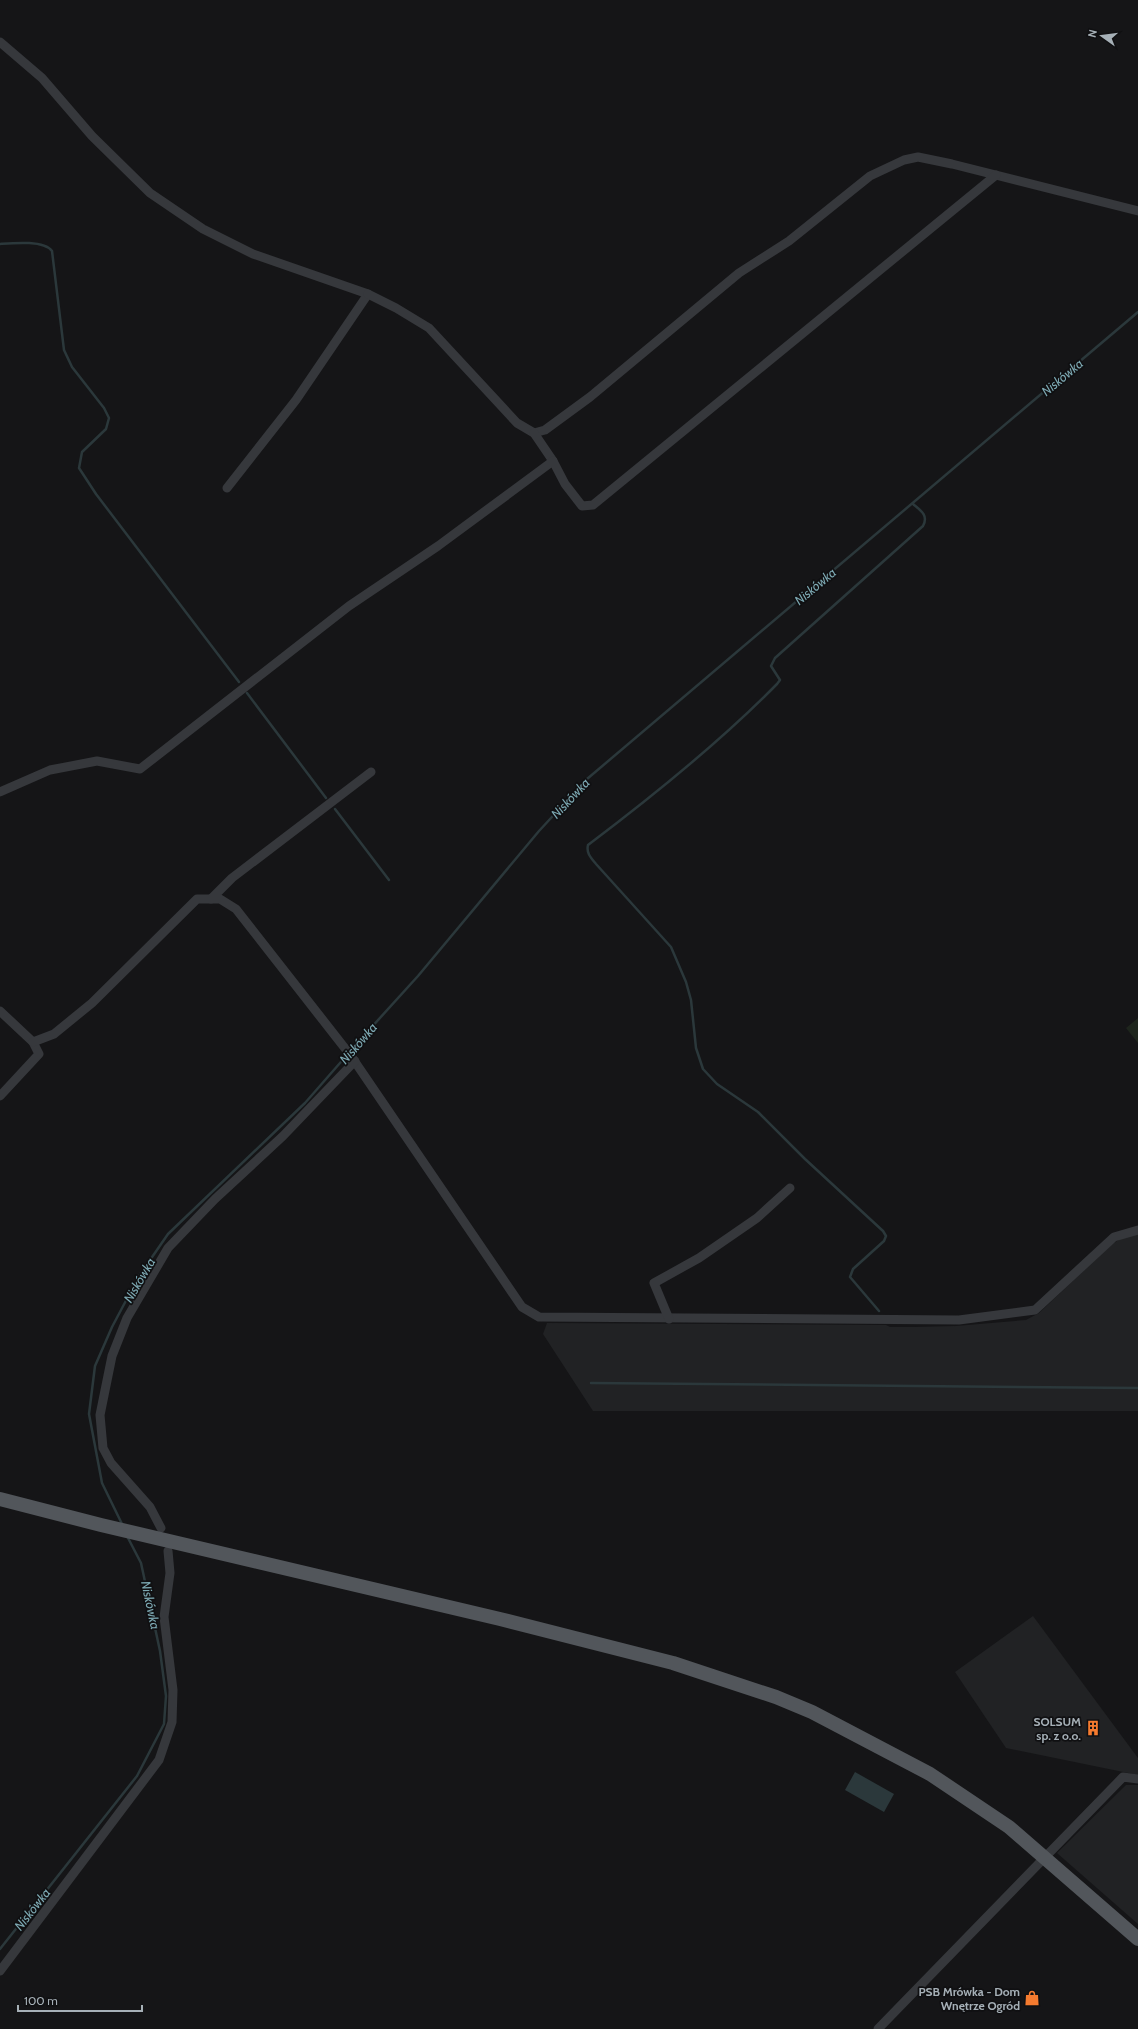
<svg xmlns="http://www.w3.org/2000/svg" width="1138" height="2029" viewBox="0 0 1138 2029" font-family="Cabin,sans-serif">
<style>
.built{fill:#212224}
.green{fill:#1e251d}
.water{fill:#2b383b}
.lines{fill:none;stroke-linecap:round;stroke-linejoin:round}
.stream{stroke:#2b383b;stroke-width:2.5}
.street{stroke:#36383c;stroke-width:9}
.primary{stroke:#52565b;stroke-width:14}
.labels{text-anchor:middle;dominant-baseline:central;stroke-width:3.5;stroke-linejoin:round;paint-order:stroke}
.poi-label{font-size:12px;font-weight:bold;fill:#a6b0b7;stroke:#101012;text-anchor:end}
.water-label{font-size:13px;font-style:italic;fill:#7da9b3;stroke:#101012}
</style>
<rect width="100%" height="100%" fill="#151517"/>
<g class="built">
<path d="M1138,1233V1411H593L543,1334L547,1323L886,1325L890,1327H913L956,1326L1026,1320L1039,1313L1112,1244L1122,1238Z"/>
<path d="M1033,1616L1138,1758V1775L1006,1748L955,1672Z"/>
<path d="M1126,1785H1138V1924L1057,1853Z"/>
</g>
<path class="green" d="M1138,1018V1043L1126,1028Z"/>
<path class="water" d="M855,1772L894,1794L884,1812L845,1790Z"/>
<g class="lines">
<g class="stream">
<path d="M0,244C13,243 44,240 52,251L64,350L72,367L104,408L109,418L106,429L82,452L79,468L96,494L239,682"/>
<path d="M247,693L326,798"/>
<path d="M335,809L389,880"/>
<path d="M350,1051L418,976L539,831L587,779L1138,312"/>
<path d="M879,1311L850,1277L853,1269L884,1241L886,1236L883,1231L805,1159L758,1112L717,1084L703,1069L696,1048L691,1000L686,982L671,947L596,864C591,858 586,853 588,845C653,796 720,742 777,684L780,680L771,666L775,658L923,526C929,515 920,510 913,504"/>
<path d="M591,1383L1138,1388"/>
<path d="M122,1524L102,1483L89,1414L95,1366L112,1327L139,1276L168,1234L305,1103L347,1055"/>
<path d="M0,1949L137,1776L164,1724L166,1696L160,1651L141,1563L127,1536"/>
</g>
<g class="street">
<path d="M0,42L42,78L92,136L150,193L203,229L253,254L368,294L296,400L227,488"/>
<path d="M368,294L396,308L429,328L517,423L534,433L545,430L590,397L739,273L789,241L870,176L904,160L918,157L952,164L1138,211"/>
<path d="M534,433L553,461"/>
<path d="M0,792L50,770L97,761L140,769L349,606L438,546L553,461L565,484L582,506L593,505L996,175"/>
<path d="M211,899L232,878L371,772"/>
<path d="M0,1011L33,1042L39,1054L0,1096"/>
<path d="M33,1042L54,1034L92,1003L197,899H220L236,909L351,1056L522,1307L539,1317L959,1320L1035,1310L1114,1237L1138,1230"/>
<path d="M669,1319L654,1283L699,1258L757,1218L790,1188"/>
<path d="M161,1528L150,1507L111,1463L103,1448L100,1415L112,1356L127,1318L168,1248L215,1199L283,1136L355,1061"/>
<path d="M0,1971L159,1760L172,1722L173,1690L164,1617L170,1573L168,1551"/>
<path d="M878,2029L1123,1777L1138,1779"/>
</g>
<path class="primary" d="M0,1499L101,1525L500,1619L673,1663L776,1697L812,1712L930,1774L1009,1827L1138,1939"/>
</g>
<defs>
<g id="building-bare" transform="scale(1.2)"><path d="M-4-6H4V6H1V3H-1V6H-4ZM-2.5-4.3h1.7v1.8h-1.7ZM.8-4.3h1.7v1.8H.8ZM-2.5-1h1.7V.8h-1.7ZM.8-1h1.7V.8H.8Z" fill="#f57b2f" stroke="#101012" stroke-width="2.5" paint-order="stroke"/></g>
<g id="shop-bare" transform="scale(1.2)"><path d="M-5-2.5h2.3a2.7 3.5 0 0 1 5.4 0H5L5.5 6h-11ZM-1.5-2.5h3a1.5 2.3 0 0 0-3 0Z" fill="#f57b2f" stroke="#101012" stroke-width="2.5" paint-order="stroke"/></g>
</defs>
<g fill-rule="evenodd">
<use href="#building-bare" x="1093" y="1728"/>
<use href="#shop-bare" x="1032" y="1998"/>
</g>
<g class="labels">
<g class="poi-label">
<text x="1081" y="1721">SOLSUM<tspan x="1081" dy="14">sp. z o.o.</tspan></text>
<text x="1020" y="1991">PSB Mrówka - Dom<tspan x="1020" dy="14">Wnętrze Ogród</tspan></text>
</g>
<g class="water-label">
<text transform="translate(1062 377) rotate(-40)">Niskówka</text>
<text transform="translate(815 586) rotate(-40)">Niskówka</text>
<text transform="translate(570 798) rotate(-47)">Niskówka</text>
<text transform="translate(358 1043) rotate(-49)">Niskówka</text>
<text transform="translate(139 1280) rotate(-60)">Niskówka</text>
<text transform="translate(151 1605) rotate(78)">Niskówka</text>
<text transform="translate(32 1909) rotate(-52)">Niskówka</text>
</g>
</g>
<g transform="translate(1102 36) rotate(284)" stroke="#101012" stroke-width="3" paint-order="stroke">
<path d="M0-3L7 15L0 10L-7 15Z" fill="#a6b0b7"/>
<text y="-6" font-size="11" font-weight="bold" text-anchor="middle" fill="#a6b0b7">N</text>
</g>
<path d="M18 2005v6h124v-6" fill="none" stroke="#a6b0b7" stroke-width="2"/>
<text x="24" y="2005" font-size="12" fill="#a6b0b7" stroke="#101012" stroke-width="3" paint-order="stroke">100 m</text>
</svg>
